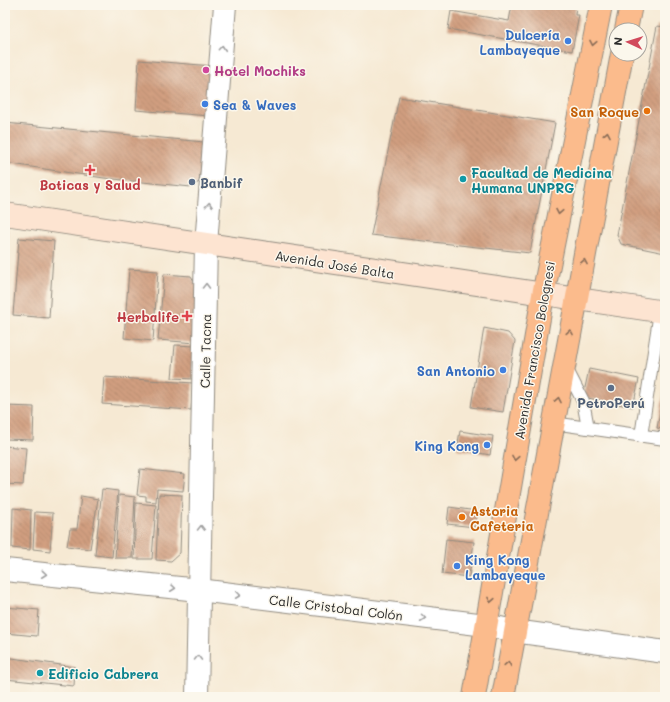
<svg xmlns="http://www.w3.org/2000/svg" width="670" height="702" viewBox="0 0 670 702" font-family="Mali,sans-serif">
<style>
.building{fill:url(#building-back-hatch)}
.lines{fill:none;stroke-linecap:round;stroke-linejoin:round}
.lane-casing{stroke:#908a7f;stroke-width:14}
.street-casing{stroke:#908a7f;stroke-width:24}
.secondary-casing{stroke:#908a7f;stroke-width:24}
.primary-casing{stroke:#908a7f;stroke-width:24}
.lane{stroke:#fff;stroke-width:12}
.street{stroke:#fff;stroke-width:22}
.secondary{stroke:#fde4d1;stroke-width:22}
.primary{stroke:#fbbb8c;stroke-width:22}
.oneway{stroke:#896c57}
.oneway2{stroke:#a0a0a0}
.shop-dot{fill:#3f7fe0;stroke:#fbf7ec;stroke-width:1.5}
.hotel-dot{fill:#d1479c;stroke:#fbf7ec;stroke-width:1.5}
.food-dot{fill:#e8710a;stroke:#fbf7ec;stroke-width:1.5}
.health-dot{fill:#e0444e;stroke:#fbf7ec;stroke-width:1.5}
.culture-dot{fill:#0f9aa8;stroke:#fbf7ec;stroke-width:1.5}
.service-dot{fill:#5c6f8a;stroke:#fbf7ec;stroke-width:1.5}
.labels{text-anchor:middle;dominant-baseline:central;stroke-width:3;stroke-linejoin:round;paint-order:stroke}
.shop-label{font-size:13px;font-weight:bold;fill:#366cbe;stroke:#fbf7ec;text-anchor:end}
.hotel-label{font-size:13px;font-weight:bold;fill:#b23c85;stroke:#fbf7ec;text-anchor:start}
.food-label{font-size:13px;font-weight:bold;fill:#c56008;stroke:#fbf7ec;text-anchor:end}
.culture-label{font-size:13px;font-weight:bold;fill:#0d838f;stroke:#fbf7ec;text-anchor:start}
.service-label{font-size:13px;font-weight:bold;fill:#4e5e75;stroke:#fbf7ec;text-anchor:start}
.health-label{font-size:13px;font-weight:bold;fill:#be3a42;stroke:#fbf7ec}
.street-label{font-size:13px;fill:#2b2b2b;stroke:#fbf7ec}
</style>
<defs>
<pattern id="building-back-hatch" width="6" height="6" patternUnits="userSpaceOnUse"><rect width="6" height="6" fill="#d19f80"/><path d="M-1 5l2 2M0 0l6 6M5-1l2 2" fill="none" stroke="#aa8269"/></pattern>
</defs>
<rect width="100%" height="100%" fill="#fbf7ec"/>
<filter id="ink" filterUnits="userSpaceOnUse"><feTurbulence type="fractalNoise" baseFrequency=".025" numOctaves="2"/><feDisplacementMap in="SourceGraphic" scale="8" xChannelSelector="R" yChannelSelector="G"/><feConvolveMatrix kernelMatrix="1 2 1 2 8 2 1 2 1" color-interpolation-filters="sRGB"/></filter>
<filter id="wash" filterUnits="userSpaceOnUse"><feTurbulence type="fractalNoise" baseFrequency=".012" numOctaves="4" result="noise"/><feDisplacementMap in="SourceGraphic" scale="16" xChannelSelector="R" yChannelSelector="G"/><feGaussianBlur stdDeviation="0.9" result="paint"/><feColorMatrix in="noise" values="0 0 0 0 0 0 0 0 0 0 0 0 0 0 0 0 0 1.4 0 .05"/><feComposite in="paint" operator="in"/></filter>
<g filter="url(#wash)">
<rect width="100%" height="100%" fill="#f6e9d3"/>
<g id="blocks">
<g class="building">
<path d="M512,5H576L575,15H579L572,51L448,29L451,11L509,21Z"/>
<path d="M657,26L665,27V253L621,244L617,235Z"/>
<path d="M139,60L213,66L209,116L136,110Z"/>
<path d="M399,97L555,123L530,253L371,235Z"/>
<path d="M5,123L204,142L199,182L191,187L104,178L5,163Z"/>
<path d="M5,228L8,229L6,255H5Z"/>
<path d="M19,238L54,241L49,318L13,315Z"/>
<path d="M129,269L158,271L153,341L124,338Z"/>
<path d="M164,274L191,276L200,291L196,343L158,340Z"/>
<path d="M484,328L508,333L515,341L503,412L471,407Z"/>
<path d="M175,345L195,346L193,379L172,378Z"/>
<path d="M589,369L639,379L633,407L583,397Z"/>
<path d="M104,377L193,383L191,410L102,404Z"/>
<path d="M664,391H665V430L657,428Z"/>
<path d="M5,406L34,407L33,440L5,439Z"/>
<path d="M460,431L493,436L490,455L457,449Z"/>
<path d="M5,446L26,448L23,485L5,484Z"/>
<path d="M140,469L185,474L183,491L157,489L156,502L146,501V496L137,495Z"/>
<path d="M102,489L118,491L112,557L95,555Z"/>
<path d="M159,494L182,495L180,553L171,561L156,560Z"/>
<path d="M119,495L135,497L132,558H115Z"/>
<path d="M81,496L98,499L90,549L67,546L70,529H77Z"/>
<path d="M136,503L156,505L152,559H134Z"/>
<path d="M449,507L477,511L475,527L447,524Z"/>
<path d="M13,508L31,510L30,550L12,548Z"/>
<path d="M35,512L53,513L50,551L33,549Z"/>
<rect x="5" y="518" width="3" height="33"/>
<path d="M446,539L474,542L469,577L442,574Z"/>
<path d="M5,607L39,610L37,636L5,633Z"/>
<path d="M5,657L75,667L74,686L5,679Z"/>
</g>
</g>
</g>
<g filter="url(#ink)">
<use href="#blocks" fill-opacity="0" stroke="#908a7f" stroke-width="1"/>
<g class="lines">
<g class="lane-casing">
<g id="lane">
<path d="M566,368L583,401L588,428"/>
<path d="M553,423L665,439"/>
<path d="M641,436L660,312"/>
</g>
</g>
<g class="street-casing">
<g id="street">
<path d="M5,570L199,590L486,625L514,631L665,652"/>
<path d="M197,697L206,244L225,5"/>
</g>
</g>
<g class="secondary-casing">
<path id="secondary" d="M5,214L665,312"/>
</g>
<g class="primary-casing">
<g id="primary">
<path d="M626,30L631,5"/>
<path d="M474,697L543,295L601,5"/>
<path d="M503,697L622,54"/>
</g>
</g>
<use href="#lane" class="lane"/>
<use href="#street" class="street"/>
<use href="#secondary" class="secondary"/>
<use href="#primary" class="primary"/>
</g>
<defs><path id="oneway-chevron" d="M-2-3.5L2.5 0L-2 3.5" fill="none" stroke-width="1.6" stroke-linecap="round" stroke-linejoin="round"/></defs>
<g class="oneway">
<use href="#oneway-chevron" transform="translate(593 43) rotate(101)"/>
<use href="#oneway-chevron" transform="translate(607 134) rotate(-80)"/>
<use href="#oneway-chevron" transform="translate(559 212) rotate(101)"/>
<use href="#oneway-chevron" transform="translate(584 262) rotate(-80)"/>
<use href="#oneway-chevron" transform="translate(570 332) rotate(-80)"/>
<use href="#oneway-chevron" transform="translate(558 400) rotate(-79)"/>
<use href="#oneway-chevron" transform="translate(515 458) rotate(100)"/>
<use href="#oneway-chevron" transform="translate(491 600) rotate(100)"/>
<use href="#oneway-chevron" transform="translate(508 664) rotate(-80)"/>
</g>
<g class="oneway2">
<use href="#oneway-chevron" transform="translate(222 48) rotate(-85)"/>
<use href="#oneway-chevron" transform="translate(209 205) rotate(-85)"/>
<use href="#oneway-chevron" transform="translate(206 286) rotate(-89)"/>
<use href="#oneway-chevron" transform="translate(201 528) rotate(-89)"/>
<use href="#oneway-chevron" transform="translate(44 574) rotate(6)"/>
<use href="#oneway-chevron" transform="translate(173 588) rotate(6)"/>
<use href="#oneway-chevron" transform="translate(238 595) rotate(7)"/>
<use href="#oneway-chevron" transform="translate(423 618) rotate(7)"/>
<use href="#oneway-chevron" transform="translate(198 658) rotate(-89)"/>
</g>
</g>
<g class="shop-dot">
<circle cx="568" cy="41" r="4"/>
<circle cx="205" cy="104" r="4"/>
<circle cx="503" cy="370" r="4"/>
<circle cx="487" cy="445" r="4"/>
<circle cx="457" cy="566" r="4"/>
</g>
<circle class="hotel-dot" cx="206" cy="70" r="4"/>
<g class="food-dot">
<circle cx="647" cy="111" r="4"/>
<circle cx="462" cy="517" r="4"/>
</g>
<g class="health-dot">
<path d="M88 164h4v4h4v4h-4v4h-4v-4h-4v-4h4z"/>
<path d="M185 310h4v4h4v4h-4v4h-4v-4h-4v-4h4z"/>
</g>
<g class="culture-dot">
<circle cx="463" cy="179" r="4"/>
<circle cx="40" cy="673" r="4"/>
</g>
<g class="service-dot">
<circle cx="192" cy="182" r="4"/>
<circle cx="611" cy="388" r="4"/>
</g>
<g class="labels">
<g class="shop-label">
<text x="560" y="34">Dulcería<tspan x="560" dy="15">Lambayeque</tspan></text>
<text x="213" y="104" text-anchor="start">Sea &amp; Waves</text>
<text x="495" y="370">San Antonio</text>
<text x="479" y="445">King Kong</text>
<text x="465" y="559" text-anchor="start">King Kong<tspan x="465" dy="15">Lambayeque</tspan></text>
</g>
<g class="hotel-label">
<text x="214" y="70">Hotel Mochiks</text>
</g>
<g class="food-label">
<text x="639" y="111">San Roque</text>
<text x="470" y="510" text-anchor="start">Astoria<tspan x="470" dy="15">Cafeteria</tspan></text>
</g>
<g class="culture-label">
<text x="471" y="172">Facultad de Medicina<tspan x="471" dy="15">Humana UNPRG</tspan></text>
<text x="48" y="673">Edificio Cabrera</text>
</g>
<g class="service-label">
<text x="200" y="182">Banbif</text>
<text x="611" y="402" text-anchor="middle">PetroPerú</text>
</g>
<g class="health-label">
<text x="90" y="184">Boticas y Salud</text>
<text x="179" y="316" text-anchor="end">Herbalife</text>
</g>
<g class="street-label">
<text transform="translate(335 264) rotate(9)">Avenida José Balta</text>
<text transform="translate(534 350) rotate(-80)">Avenida Francisco Bolognesi</text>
<text transform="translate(205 351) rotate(-89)">Calle Tacna</text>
<text transform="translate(336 607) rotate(7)">Calle Cristobal Colón</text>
</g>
</g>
<rect width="670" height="702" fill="none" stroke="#fbf7ec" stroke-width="20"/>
<g transform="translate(628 42) rotate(274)"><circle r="19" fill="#fbf7ec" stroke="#a8a59f"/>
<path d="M0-3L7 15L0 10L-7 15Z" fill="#d1495b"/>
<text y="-6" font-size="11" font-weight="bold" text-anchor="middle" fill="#2b2b2b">N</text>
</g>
</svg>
